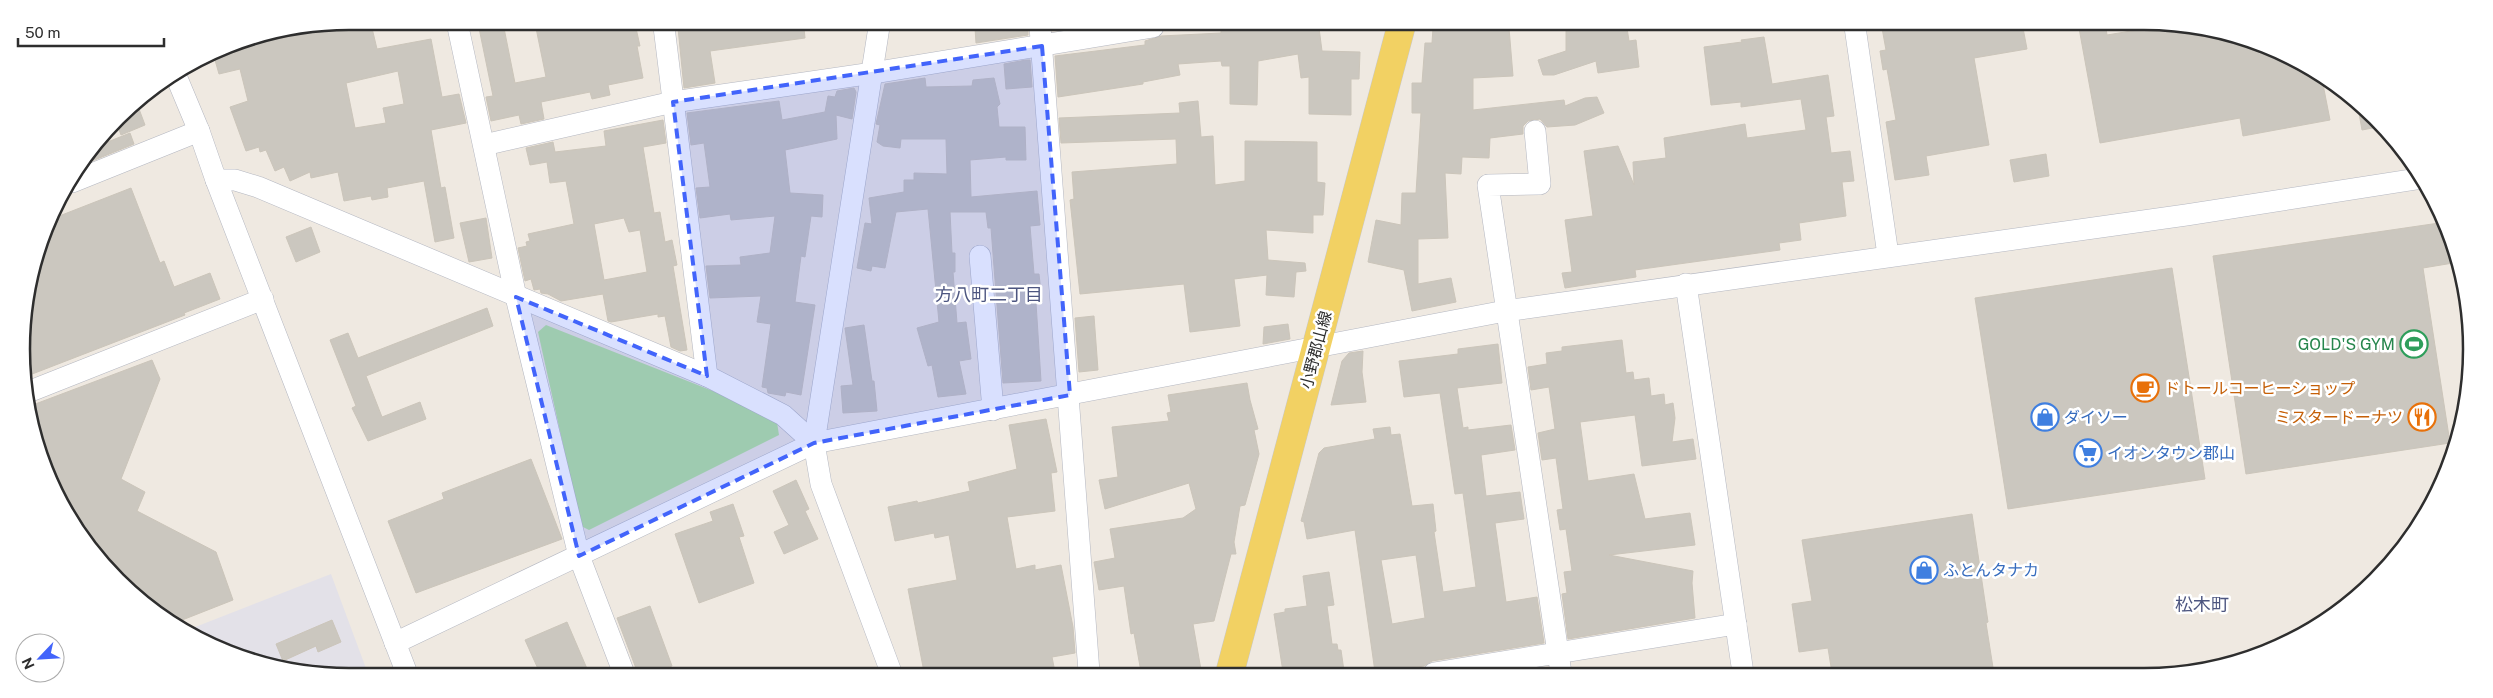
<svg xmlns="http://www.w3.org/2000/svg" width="2493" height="698" viewBox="0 0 2493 698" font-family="'Public Sans','Noto Sans JP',sans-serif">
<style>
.industrial{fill:#e3e1e8}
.green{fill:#b6e59e}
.building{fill:#cbc7bf;stroke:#cbc5ba;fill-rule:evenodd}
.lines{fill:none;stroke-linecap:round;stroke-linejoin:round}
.minor-casing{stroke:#b4b7c1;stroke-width:22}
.major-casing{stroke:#c9c9c9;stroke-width:29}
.minor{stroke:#fff;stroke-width:21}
.major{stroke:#f2d163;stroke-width:28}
.marked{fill:#4264fb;fill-opacity:0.2;stroke:#4264fb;stroke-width:4;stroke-dasharray:10 6;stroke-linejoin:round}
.labels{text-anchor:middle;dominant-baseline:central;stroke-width:5;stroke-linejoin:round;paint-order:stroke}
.leisure-label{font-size:16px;fill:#27864d;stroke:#fff;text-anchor:end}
.street-label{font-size:16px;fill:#2e2e2e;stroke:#fff}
.food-label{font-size:16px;fill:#c56008;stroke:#fff;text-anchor:start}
.shop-label{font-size:16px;fill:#366cbe;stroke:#fff;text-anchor:start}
.neighbourhood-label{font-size:18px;fill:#4d5680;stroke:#fff}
.rim{fill:none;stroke:#2e2e2e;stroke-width:2.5}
</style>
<rect width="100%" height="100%" fill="#efe9e1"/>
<path class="industrial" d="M331,574L367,671H285L224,652L185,631Z"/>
<path class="green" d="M546,325L776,416L779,435L589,530L581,526L538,332Z"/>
<g class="building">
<path d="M285,28H372L377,49L431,39L442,97L459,94L466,123L431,130L441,188L445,187L454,238L435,242L424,181L387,188L388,197L372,200L371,196L344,201L338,172L311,178L310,172L290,181L284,167L275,171L266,150L260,152L259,147L246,151L230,107L248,101L240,69L219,74L213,53L224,46ZM398,71L404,104L383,108L386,123L355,128L346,83Z"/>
<path d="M479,28H504L515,83L546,77L536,28H636L640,46H637L643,78L608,85L610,95L592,99L590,92L541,102L544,119L521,124L519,115L491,121L486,97L493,96Z"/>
<path d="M678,28H804L805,38L710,51L715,83L684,88Z"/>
<path d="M975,28H1028V35L976,43Z"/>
<path d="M1221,28H1319L1322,51L1360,52L1359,79H1351V115L1309,114V77L1301,78L1298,54L1258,61L1257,105L1230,104V66H1222L1221,61L1178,64L1180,75L1143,82V84L1058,97L1055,56L1145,45V41L1161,36L1221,33Z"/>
<path d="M1433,28H1509L1513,76L1473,78V110L1564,100L1565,106L1585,98L1597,97L1604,113L1575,125L1547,127L1540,119L1528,121L1523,126V134L1490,138L1489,158L1462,157L1461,174L1445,173L1448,238L1418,239V284L1451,278L1456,302L1412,311L1404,270L1368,262L1376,220L1401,225L1402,193H1416L1421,113H1412V83H1422L1425,43H1432Z"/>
<path d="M1566,28H1627L1629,41L1636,40L1639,67L1598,73L1596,61L1554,75H1543L1538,60L1566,51Z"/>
<path d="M1882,28H2023L2027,49L1974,58L1989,145L1926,156L1929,175L1895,180L1886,122L1896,120L1887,69L1883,70L1880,51L1886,50Z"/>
<path d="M2079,28H2106L2107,35L2149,28H2208L2269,46L2321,74L2330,120L2243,136L2240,118L2100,143Z"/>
<path d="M1764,37L1772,84L1828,75L1834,116L1826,117L1831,153L1850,151L1854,181L1842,182L1846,216L1799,223L1801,240L1779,243L1780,250L1635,270L1636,277L1565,288L1562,273L1572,272L1565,220L1593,216L1584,151L1618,146L1634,185L1633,162L1666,158L1664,138L1745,124L1747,138L1806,130L1801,99L1741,107V102L1711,105L1704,47L1742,42L1741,40Z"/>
<path d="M1026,60H1030L1032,87L1006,89L1004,64Z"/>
<path d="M925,78L926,87L972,86L973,80L994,78L1000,104L997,107L999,127H1025L1026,160H1006V157L970,160L971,197L1037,191L1040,225L1030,226L1034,274H1039L1042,302L1036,303L1041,381L1003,383L991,228H988L986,212H950L952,253H955V272H953L957,323L966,322L971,359L959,361L966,394L938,397L932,365L928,366L917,328L939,322L928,209L896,212L885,268L872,266L871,271L857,268L865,223L872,224L869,198L904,192V180H914V173L947,174L946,139H901L900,148L883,146L877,142L880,125L876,124L885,84Z"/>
<path d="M854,88L856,92L852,119L836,115L837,139L785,150L790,193L823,195L822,217L811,216L805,257L801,256L795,302L815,305L801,395L786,392L785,396L768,393L767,388L762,387L771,324L757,322L761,296L710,298L706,266L741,265L740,257L770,253L775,216L731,220L730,214L700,218L696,188L710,187L704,143L691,145L687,113L779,101L782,120L825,112L828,96L835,97L837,91Z"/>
<path d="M136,101L145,125L121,135L117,124Z"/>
<path d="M1198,101L1201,137L1213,136L1215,185L1245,181V141L1317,142V182L1325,183L1323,215H1313V233L1266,230L1268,260L1305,263L1306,271L1296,272L1294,297L1266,295L1267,275L1234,279L1240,326L1190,332L1184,284L1080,294L1070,200L1074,199L1072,172L1177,164L1176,139L1061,143L1059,118L1180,113L1179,103Z"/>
<path d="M2357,102L2376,117L2383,126L2362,130Z"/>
<path d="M663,120L666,143L643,147L654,213L660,212L665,242L672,240L677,265L673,266L687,350L680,351L671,347L665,316L658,317V314L611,322L608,321L603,294L561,301L548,294L541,293L540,289L534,290L531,279L525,281L518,248L527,246L526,242L530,241L528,234L574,224L566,181L550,183L547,162L530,165L526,148L553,142L555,152L606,146L604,131ZM624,218L629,232L640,230L647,272L604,280L594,224Z"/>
<path d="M130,133L134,144L87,163L100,145Z"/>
<path d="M2046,154L2049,176L2014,182L2010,160Z"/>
<path d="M131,188L160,263L164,261L174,287L210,273L220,299L184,313L185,315L27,376L22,327L32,264L49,220Z"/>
<path d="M486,218L492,258L469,262L460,223Z"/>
<path d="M2446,222L2459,262L2423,268L2450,443L2246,474L2213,256Z"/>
<path d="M311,227L320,252L296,262L286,237Z"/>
<path d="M2172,268L2205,479L2008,509L1975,298Z"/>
<path d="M487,308L493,326L366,376L382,417L420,402L426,419L368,441L352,408L356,406L330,340L348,333L358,358Z"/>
<path d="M1094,316L1098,370L1079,372L1075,318Z"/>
<path d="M1288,324L1290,339L1263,344L1264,327Z"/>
<path d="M864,325L872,381H874L877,411L843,413L841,386L853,385L845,328Z"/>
<path d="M1622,340L1626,373L1633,372L1634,380L1649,378L1651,396L1664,394L1665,405L1673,403L1675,418L1672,442L1693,439L1696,459L1642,466L1635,415L1580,422L1588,481L1634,474L1645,519L1690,513L1695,545L1609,555L1693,571L1692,583L1695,618L1568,639L1562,594L1567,593L1564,572L1572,571L1566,529L1560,530L1557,510L1563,509L1556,458L1542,460L1538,433L1555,429L1549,387L1531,390L1528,367L1547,364L1546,353L1562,351V347Z"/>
<path d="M1498,344L1502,383L1457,388L1463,428L1468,427V430L1511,425L1515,450L1481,455L1486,496L1520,492L1524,519L1495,523L1506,602L1537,597L1544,643L1432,661L1424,666L1375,672L1355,530L1307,539L1304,522L1301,521L1319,453L1324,448L1375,439L1373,429L1390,427L1391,435L1400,434L1412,506L1433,504L1436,531L1434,532L1443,592L1476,587L1463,493L1455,494L1440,393L1404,397L1399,361L1458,354V349ZM1416,555L1425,618L1392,624L1381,560Z"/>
<path d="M1363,351L1362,372L1366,402L1331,405L1342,361L1349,353Z"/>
<path d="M152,360L160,379L121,479L145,492L137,511L216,552L233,600L172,624L89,548L32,434L30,406Z"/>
<path d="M1247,383L1250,400L1258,429L1254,430L1259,454L1245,505L1240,506L1234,542L1236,554H1231L1214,621L1193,624L1201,670L1141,672L1134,633L1131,634L1124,586L1099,590L1094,562L1115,558L1110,529L1183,518L1196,509L1189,483L1105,509L1099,480L1118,477L1112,427L1169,421L1167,413L1171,412L1168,395Z"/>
<path d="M1046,419L1057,472L1051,473L1055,511L1007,517L1016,569L1035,565V570L1061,565L1073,627L1075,653L1052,657L1055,672H924L908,589L957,580L949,535L935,538L934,533L895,541L888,507L917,501L918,503L970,491L968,482L1017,469L1009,425Z"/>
<path d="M531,459L562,539L416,593L388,521L444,499L442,493Z"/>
<path d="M796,480L809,509L805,511L818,539L784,554L774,532L789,525L773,491Z"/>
<path d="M733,504L744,536L739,537L754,583L699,603L675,534L713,521L710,512Z"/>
<path d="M1972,514L1988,622L1986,623L1994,674L1832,673L1828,648L1799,652L1792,604L1812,601L1802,540Z"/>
<path d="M1329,572L1334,605L1327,606L1332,644H1337L1338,650H1341L1344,671L1283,672L1274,614L1285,612V609L1307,606L1303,576Z"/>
<path d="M650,606L672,666L657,671H637L617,618Z"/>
<path d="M332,620L341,642L318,652L316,646L283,661L276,644Z"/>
<path d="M567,622L588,671H539L525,640Z"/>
</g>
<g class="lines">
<g class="minor-casing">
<g id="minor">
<path d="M458,27L516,297L579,556L623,671"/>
<path d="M664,27L707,376"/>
<path d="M879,27L814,443L821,484L891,672"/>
<path d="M1040,27L1089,672"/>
<path d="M1855,27L1888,255"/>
<path d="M176,76L199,131L216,180L406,671"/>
<path d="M1535,131L1540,184L1488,185L1561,673"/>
<path d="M484,145L673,102L873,73L1153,27"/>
<path d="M216,180H235L258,187L707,376L783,415L814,443"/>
<path d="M72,182L199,131"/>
<path d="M980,256L993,410"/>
<path d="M1686,284L1743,673"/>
<path d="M28,392L263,299"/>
<path d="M395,643L814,443L1505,311L2186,215L2423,178"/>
<path d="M1434,673L1736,624"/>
</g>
</g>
<g class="major-casing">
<path id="major" d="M1230,672L1401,27"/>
</g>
<use href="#minor" class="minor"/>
<use href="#major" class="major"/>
</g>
<path class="marked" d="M1042,46L1070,395L814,443L579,556L516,297L707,376L673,102Z"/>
<defs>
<g id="stadium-ring" transform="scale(1.4375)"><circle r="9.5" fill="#fff" stroke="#2e9e5b" stroke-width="1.5"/><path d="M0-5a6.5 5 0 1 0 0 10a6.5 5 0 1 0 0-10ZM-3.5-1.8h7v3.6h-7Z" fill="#2e9e5b"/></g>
<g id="cafe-ring" transform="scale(1.4375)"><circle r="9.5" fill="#fff" stroke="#e8710a" stroke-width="1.5"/><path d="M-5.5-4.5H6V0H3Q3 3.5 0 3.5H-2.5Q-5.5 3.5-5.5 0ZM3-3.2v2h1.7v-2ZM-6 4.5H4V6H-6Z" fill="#e8710a"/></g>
<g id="shop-ring" transform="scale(1.4375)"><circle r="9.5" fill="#fff" stroke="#3f7fe0" stroke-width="1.5"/><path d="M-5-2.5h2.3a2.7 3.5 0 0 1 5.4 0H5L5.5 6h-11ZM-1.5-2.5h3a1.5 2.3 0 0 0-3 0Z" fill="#3f7fe0"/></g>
<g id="restaurant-ring" transform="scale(1.4375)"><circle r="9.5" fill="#fff" stroke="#e8710a" stroke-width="1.5"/><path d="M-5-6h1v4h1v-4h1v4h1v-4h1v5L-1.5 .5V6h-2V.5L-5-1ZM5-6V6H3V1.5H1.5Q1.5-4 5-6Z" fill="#e8710a"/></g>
<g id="supermarket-ring" transform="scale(1.4375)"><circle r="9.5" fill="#fff" stroke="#3f7fe0" stroke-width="1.5"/><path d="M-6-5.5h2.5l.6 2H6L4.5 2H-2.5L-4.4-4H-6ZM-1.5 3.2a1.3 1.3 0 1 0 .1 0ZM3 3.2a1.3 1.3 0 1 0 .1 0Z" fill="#3f7fe0"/></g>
</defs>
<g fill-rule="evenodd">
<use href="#stadium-ring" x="2414" y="344"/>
<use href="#cafe-ring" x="2145" y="388"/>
<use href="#shop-ring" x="2045" y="417"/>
<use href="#restaurant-ring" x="2422" y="417"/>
<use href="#supermarket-ring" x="2088" y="453"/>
<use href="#shop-ring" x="1924" y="570"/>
</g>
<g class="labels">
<g class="leisure-label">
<text x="2395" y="344">GOLD'S GYM</text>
</g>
<g class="street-label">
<text transform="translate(1316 350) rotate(-75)">小野郡山線</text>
</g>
<g class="food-label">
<text x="2164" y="388">ドトールコーヒーショップ</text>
<text x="2403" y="417" text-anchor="end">ミスタードーナツ</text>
</g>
<g class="shop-label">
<text x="2064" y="417">ダイソー</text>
<text x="2107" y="453">イオンタウン郡山</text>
<text x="1943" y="570">ふとんタナカ</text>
</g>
<g class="neighbourhood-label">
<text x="989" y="294">方八町二丁目</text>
<text x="2202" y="604">松木町</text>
</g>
</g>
<path d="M0 0H2493V698H0ZM349 30H2144A319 319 0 0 1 2463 349V349A319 319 0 0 1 2144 668H349A319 319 0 0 1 30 349V349A319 319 0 0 1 349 30Z" fill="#fff" fill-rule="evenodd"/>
<path class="rim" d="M349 30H2144A319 319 0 0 1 2463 349V349A319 319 0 0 1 2144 668H349A319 319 0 0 1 30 349V349A319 319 0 0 1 349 30Z"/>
<g transform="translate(40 658) rotate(245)"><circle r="24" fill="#ffffff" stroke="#ababab"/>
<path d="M0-4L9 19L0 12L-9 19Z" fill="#4264fb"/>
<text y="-8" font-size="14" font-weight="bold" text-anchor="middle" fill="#2e2e2e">N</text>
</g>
<path d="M18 38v8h146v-8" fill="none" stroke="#2e2e2e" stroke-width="2.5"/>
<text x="25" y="38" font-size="15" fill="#2e2e2e" stroke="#ffffff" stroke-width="4" paint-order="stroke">50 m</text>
</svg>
